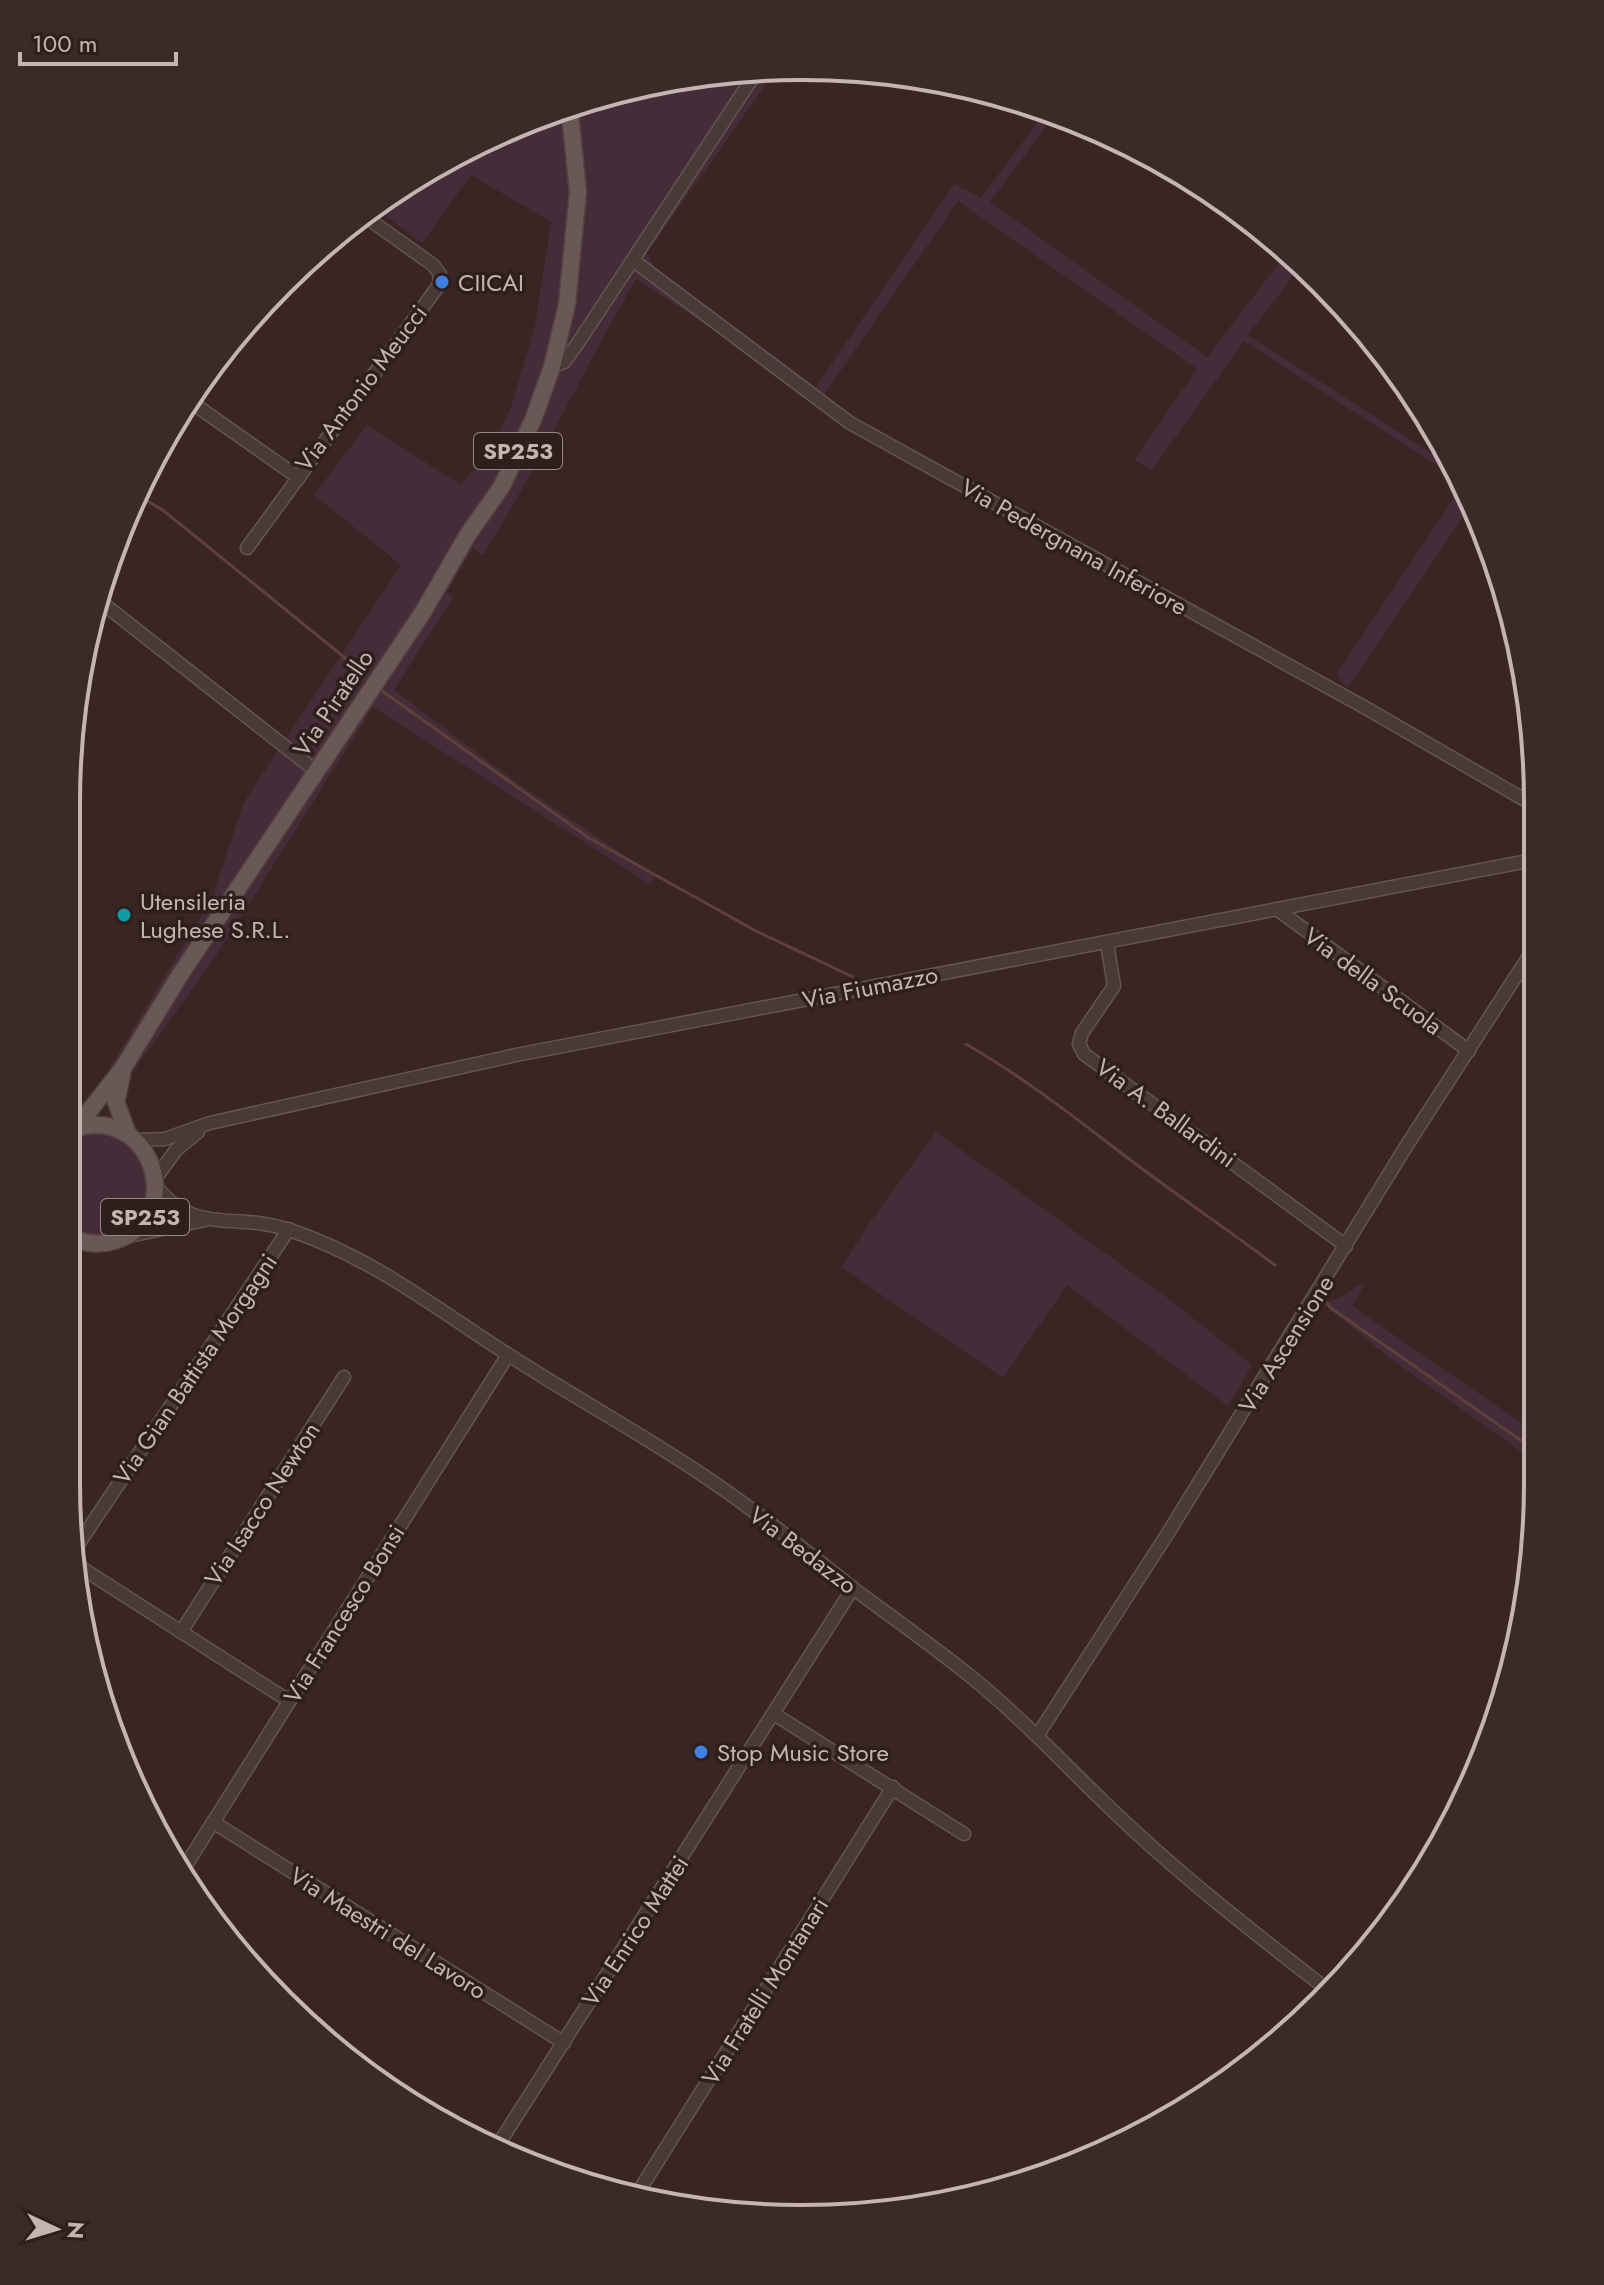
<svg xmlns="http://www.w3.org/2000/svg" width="1604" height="2285" viewBox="0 0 1604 2285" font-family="Jost,sans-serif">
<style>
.green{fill:#442d38}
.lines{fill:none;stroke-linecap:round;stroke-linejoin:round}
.stream{stroke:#613f3a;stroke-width:3}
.minor-casing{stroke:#645552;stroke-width:15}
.major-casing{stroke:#524340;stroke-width:19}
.minor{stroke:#493a37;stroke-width:12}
.major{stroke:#695855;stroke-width:16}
.shop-dot{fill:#3f7fe0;stroke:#2e1f1c;stroke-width:3}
.culture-dot{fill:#0f9aa8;stroke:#2e1f1c;stroke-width:3}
.labels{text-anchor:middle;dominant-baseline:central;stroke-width:7;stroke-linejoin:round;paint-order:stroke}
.shield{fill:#2e1f1c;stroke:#988885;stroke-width:2}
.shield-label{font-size:22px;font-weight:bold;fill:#c5b5b2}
.poi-label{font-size:24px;fill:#c5b5b2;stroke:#2e1f1c;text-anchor:start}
.street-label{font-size:24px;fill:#c5b5b2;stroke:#2e1f1c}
.rim{fill:none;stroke:#c5b5b2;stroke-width:4}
</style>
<rect width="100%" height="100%" fill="#392623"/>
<g class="green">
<path d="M776,70L647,253L654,266L816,387L954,184L981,198L1046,111L1055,115L990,202L1207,357L1287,253L1301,266L1248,335L1458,470L1471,505L1348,688L1336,675L1464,483L1244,341L1152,470L1134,460L1197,369L958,201L817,405L740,347L636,279C583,370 539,466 483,555L473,548L447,592L453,598L394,690L516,782L655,876L651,885L373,707L216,956L130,1076L110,1067L212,898L244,802L401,565L314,495L367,425L461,485L491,450L511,407L535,326L551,222L471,175L422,243L380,212L391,195L434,165L565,105L705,72Z"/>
<path d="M96,1132C105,1134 118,1136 126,1141C174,1172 138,1263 66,1228V1141L81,1134Z"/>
<path d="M936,1132L1169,1299L1252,1365L1228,1406L1067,1285L1003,1378L841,1267L871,1221Z"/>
<path d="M1357,1285H1364L1352,1306L1536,1433V1462L1391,1359L1323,1304L1346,1295Z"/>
</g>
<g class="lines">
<g class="stream">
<path d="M141,497L164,511L355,666"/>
<path d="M382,691L589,838L756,931L853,977"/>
<path d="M966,1044C1018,1074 1064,1109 1112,1146C1165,1187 1221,1225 1275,1265"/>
<path d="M1324,1299L1331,1308L1536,1451"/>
</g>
<g class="minor-casing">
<g id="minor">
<path d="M634,261L850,423L1364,707L1532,804"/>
<path d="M552,367L564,362L578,343L757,71"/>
<path d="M191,402L299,478"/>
<path d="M247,548L439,285L440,274L433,265L363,215"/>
<path d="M101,602L316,771"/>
<path d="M1278,910L1469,1051"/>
<path d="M1107,943L1114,986L1082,1033L1079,1044L1084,1054L1346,1246"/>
<path d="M135,1140L165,1139L210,1123L516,1055L1533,860"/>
<path d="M155,1179L176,1150L198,1132"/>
<path d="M155,1185C194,1236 233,1212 286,1229C376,1257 452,1321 531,1369C588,1405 648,1438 704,1476C756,1511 805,1550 854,1589C893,1618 933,1646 970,1676C1027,1722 1075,1776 1128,1825C1192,1885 1261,1938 1329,1991"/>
<path d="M129,1236L205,1220"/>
<path d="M75,1549L289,1229"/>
<path d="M77,1565L289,1701"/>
<path d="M181,1632L344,1377"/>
<path d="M774,1714L964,1834"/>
<path d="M1037,1736L1168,1533L1407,1145L1533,950"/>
<path d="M213,1822L564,2043"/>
<path d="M181,1873L508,1355"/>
<path d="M496,2148L853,1588"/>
<path d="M637,2194L893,1787"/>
</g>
</g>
<g class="major-casing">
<g id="major">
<path d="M122,1075L116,1102L128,1134"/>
<path d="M75,1129L123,1068L180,975L423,612L467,536L502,486L533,420L552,367L567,304L578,192L569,104"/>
<path d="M66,1235C81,1243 98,1246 114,1241C190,1217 151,1100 71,1130"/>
</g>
</g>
<use href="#minor" class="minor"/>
<use href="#major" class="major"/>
</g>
<g class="shop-dot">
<circle cx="442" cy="282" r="8"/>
<circle cx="701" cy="1752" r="8"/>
</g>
<circle class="culture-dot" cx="124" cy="915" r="8"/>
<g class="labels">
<g class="shield">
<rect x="474" y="433" width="88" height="36" rx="6"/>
<rect x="101" y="1199" width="88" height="36" rx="6"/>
</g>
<g class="shield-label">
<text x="518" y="451">SP253</text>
<text x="145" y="1217">SP253</text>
</g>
<g class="poi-label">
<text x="458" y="282">CIICAI</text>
<text x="140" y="901">Utensileria<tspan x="140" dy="28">Lughese S.R.L.</tspan></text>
<text x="717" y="1752">Stop Music Store</text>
</g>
<g class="street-label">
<text transform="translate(361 388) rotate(-53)">Via Antonio Meucci</text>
<text transform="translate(1074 547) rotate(29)">Via Pedergnana Inferiore</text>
<text transform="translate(333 703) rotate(-56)">Via Piratello</text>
<text transform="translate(1373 981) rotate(36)">Via della Scuola</text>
<text transform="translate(870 987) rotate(-11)">Via Fiumazzo</text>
<text transform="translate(1166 1113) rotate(36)">Via A. Ballardini</text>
<text transform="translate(1286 1344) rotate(-58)">Via Ascensione</text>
<text transform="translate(195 1369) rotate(-56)">Via Gian Battista Morgagni</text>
<text transform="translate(262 1504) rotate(-57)">Via Isacco Newton</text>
<text transform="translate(803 1550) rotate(37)">Via Bedazzo</text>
<text transform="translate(344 1614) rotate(-58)">Via Francesco Bonsi</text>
<text transform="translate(635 1931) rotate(-57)">Via Enrico Mattei</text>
<text transform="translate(388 1933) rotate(32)">Via Maestri del Lavoro</text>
<text transform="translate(765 1991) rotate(-58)">Via Fratelli Montanari</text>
</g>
</g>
<path d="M0 0H1604V2285H0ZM802 80H802A722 722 0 0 1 1524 802V1483A722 722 0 0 1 802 2205H802A722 722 0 0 1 80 1483V802A722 722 0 0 1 802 80Z" fill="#3a2b28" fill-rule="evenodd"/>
<path class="rim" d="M802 80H802A722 722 0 0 1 1524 802V1483A722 722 0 0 1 802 2205H802A722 722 0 0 1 80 1483V802A722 722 0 0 1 802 80Z"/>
<g transform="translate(56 2229) rotate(94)" stroke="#2e1f1c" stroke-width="6" paint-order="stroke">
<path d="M0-6L14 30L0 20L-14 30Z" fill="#c5b5b2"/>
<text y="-12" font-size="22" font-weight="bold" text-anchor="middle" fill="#c5b5b2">N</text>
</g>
<path d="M20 52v12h156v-12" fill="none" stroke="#c5b5b2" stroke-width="4"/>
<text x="32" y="52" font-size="24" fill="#c5b5b2" stroke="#2e1f1c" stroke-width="6" paint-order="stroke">100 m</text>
</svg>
